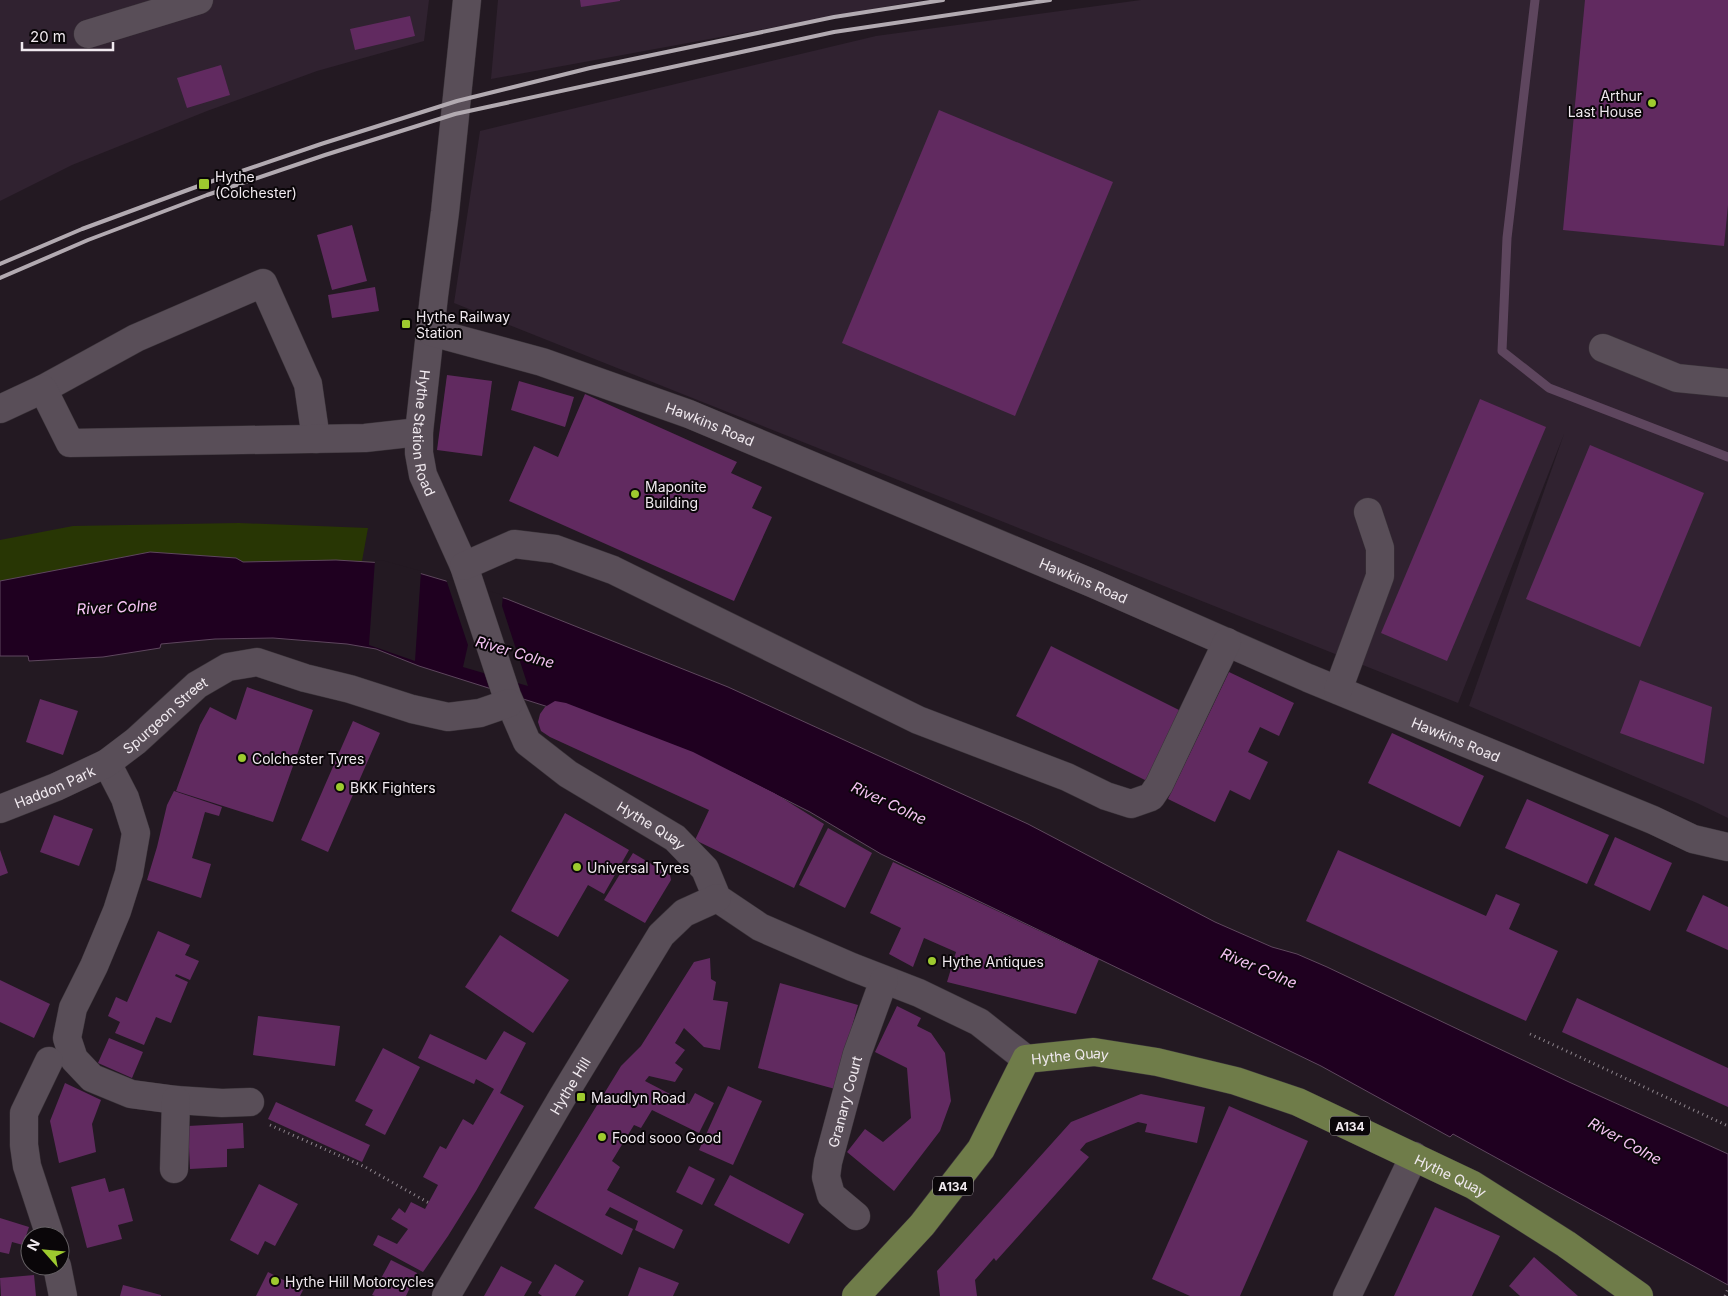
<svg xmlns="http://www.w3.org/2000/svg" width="1728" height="1296" viewBox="0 0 1728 1296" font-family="Inter,sans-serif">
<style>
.built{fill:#302230}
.green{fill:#283604}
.water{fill:#1f0020;stroke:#5e465e}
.pier{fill:#231922}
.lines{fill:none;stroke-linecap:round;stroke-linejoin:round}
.stream{stroke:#5e465e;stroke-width:9}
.building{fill:#612a60}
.minor-casing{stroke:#3a3339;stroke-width:29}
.major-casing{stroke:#3a3339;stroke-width:29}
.path{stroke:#8f868e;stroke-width:3;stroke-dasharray:1 4;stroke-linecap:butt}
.minor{stroke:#594e58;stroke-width:28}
.major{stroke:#6f7c49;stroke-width:28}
.rail{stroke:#b2aab1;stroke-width:4}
.poi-dot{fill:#9eca2f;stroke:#0a0609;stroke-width:2}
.labels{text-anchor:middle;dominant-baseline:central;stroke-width:4;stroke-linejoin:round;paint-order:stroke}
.shield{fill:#0a0609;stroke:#aba5aa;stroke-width:1}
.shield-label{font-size:12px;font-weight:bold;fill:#f0e9ef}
.poi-label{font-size:14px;fill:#f0e9ef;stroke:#0a0609;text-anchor:start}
.street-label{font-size:14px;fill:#f0e9ef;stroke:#0a0609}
.water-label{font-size:15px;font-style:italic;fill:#f6c4f4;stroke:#0a0609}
</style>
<rect width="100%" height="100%" fill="#231922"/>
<g class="built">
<path d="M0,0H429L424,41L317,71L207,111L72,165L0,201Z"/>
<path d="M498,0H923L491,79Z"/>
<path d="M1141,0H1728V818L1697,803L1469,706L1564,434L1458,703L454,303L480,131L876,36Z"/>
</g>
<path class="green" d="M239,523L368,528L362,561L385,563L507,599L728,687L1028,824L1215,922L1272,947L1297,954L1327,967L1569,1082L1728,1154L1368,1005L745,699L0,594V540L73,526Z"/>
<path class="water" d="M150,552L236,558L243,562L336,560L385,563L507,599L728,687L1028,824L1215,922L1272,947L1297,954L1327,967L1569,1082L1728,1154V1285L1453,1134L1450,1137L1321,1066L881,854L810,812L735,774L656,741L419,666L376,649L347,644L273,638L215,639L161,644L160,648L103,657L29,661L28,656H0V581Z"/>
<g class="pier">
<path d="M375,560L385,561L421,571L415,661L369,645Z"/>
<path d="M446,579L503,595L502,606L528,686L463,667L468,645Z"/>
</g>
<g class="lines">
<path class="stream" d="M1535,0L1507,238L1502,351L1549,388L1728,457"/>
</g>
<g class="building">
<path d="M580,0H620V1L581,7Z"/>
<path d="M1585,0H1728V205L1724,246L1563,230Z"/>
<path d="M410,16L415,36L355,50L350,29Z"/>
<path d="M221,65L230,95L187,108L177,78Z"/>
<path d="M939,110L1113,182L1015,416L842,343Z"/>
<path d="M352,225L367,281L332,290L317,235Z"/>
<path d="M375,287L379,311L332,318L328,295Z"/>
<path d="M447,375L492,381L482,456L437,450Z"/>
<path d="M519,381L574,397L565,427L511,410Z"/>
<path d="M585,394L737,462L731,473L762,487L752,508L772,517L734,601L509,501L534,446L558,457Z"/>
<path d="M1480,399L1546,427L1447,661L1381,633Z"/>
<path d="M1590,445L1704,493L1640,647L1526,599Z"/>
<path d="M1051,646L1185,713L1151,783L1016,716Z"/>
<path d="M1229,672L1294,703L1279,736L1260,727L1248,752L1268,762L1250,800L1230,790L1215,822L1168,799Z"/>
<path d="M1640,680L1712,707L1704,764L1620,733Z"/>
<path d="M247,687L313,710L273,822L176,791L200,725L210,707L236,720Z"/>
<path d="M40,699L78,711L63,755L26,742Z"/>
<path d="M555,701L566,703L693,752L774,793L824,824L794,888L695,840L709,810L550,737L541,731L538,722L540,714L545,707Z"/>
<path d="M353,721L380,733L328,852L301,840Z"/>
<path d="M1392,733L1484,776L1460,827L1368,783Z"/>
<path d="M174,791L222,807L219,816L205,812L192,858L211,864L201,898L147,880L157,847L167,805Z"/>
<path d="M1527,799L1609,835L1587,884L1505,848Z"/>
<path d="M565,813L629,850L604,894L588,885L558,937L511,911Z"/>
<path d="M54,815L93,829L79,866L40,852Z"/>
<path d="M828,828L872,853L845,908L799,885Z"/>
<path d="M1615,837L1672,863L1650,911L1594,885Z"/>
<path d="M0,850L8,873L0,876Z"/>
<path d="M1338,850L1486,916L1496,894L1520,904L1509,929L1558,951L1526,1021L1306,921Z"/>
<path d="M633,853L670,875L671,880L645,923L604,900Z"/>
<path d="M893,862L1099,959L1076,1014L947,982L956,952L924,938L913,967L889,954L901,928L870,913Z"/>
<path d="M1703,895L1728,907V950L1686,931Z"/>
<path d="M158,931L190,945L185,955L199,961L190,980L176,974L175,976L188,982L171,1023L156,1017L144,1045L115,1033L120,1022L108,1016L116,997L127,1002Z"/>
<path d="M500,935L569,980L533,1033L465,987Z"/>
<path d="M710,958L711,979L716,982L713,1000L728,1002L720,1050L704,1047L684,1028L675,1043L685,1050L675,1063L683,1069L675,1082L649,1076L645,1081L689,1104L695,1093L714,1103L699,1133L652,1110L641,1128L634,1125L612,1161L620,1167L607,1190L683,1230L674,1249L635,1230L638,1221L610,1207L605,1215L633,1229L622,1255L534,1208L621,1066L641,1046L694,962Z"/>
<path d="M0,980L50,1004L34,1038L0,1022Z"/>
<path d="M780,983L858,1005L835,1089L758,1068Z"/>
<path d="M1577,998L1728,1068V1107L1562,1032Z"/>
<path d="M897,1006L921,1018L917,1026L931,1033L945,1053L951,1101L940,1131L894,1191L847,1152L865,1129L883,1142L911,1118L907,1068L875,1052Z"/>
<path d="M258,1016L340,1026L335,1066L253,1055Z"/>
<path d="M504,1031L526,1043L500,1093L524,1106L476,1191L448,1236L423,1272L373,1245L378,1235L397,1244L408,1229L391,1219L399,1208L405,1213L411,1202L425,1209L438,1185L423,1177L436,1153L440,1146L446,1149L463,1119L473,1125L494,1089L476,1079L474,1084L418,1058L430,1034L486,1060Z"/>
<path d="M109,1038L143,1052L132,1078L98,1063Z"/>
<path d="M383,1048L420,1067L385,1135L365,1125L373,1110L355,1101Z"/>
<path d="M65,1083L101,1100L92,1124L96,1152L59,1163L50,1121Z"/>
<path d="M728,1086L762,1101L733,1165L699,1150Z"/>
<path d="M1141,1094L1205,1107L1197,1143L1145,1132L1147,1124L1138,1122L1086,1143L1080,1150L1089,1157L996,1261L994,1258L975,1280L977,1296H940L937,1271L1071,1122Z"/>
<path d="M276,1102L370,1145L362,1162L268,1119Z"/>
<path d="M1229,1106L1308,1141L1240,1296H1190L1152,1279Z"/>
<path d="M243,1123L244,1148L227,1149V1167L190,1169L188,1126Z"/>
<path d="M689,1166L715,1179L702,1205L676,1192Z"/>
<path d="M730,1175L804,1214L789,1244L714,1205Z"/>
<path d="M105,1178L109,1192L124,1188L133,1221L118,1225L122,1239L87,1248L71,1187Z"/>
<path d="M259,1184L298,1204L275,1246L265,1241L258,1255L230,1240Z"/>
<path d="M1435,1207L1500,1236L1472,1296H1394Z"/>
<path d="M0,1218L29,1227L23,1245L12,1242L9,1254L0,1252Z"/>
<path d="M1534,1257L1578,1296H1520L1509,1286Z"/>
<path d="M391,1260L417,1273L406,1296H375L372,1295Z"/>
<path d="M555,1264L584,1281L575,1296H542L538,1293Z"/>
<path d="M501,1266L532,1282L524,1296H484Z"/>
<path d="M639,1267L679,1283L673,1296H628Z"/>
<path d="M268,1272L303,1290L300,1296H256Z"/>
<path d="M34,1275L36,1296H1L0,1278Z"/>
<path d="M123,1285L161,1295V1296H120Z"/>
</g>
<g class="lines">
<g class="minor-casing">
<g id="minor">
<path id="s1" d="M467,0L445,212L434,296L419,432V453L423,475L464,566L507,696L527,742L568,774L675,838L705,869L717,898L760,927L852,967L919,993L979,1022L1026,1059"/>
<path d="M88,34L199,0"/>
<path id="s2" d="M431,332L542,362L689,414L1094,584L1308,678L1653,820L1693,839L1728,847"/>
<path d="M1603,348L1677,378L1728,383"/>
<path d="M43,389L136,338L263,283L308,384L316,439"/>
<path d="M0,409L43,389L70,443L365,438L419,432"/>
<path d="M464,566L514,544L555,549L613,570L918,720L1067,777L1106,796L1131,804L1151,797L1159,785L1227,642"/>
<path d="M1338,690L1380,576V548L1368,512"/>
<path d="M107,763L125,798L136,833L129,873L117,911L94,966L73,1008L67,1038L74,1059L92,1078L131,1094L176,1100L222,1103L250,1102"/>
<path id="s3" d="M0,809L56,787L107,763L136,741L197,685L228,667L257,662L305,678L350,689L412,709L448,717L480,713L509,703"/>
<path d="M49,1061L24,1113V1145L27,1166L50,1236"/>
<path d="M174,1169L176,1100"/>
<path id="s4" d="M856,1216L831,1195L826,1177L828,1162L857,1054L884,980"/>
<path d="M57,1266L63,1296"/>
<path id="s5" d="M446,1296L563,1096L661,935L684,913L717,898"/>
<path d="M1347,1296L1414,1156"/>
</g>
</g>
<g class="major-casing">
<g id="major">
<path id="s6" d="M856,1296L922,1225L981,1149L1026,1059L1094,1052L1157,1062L1236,1081L1298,1102L1473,1185L1566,1244L1639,1296"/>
</g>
</g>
<g class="path">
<path d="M1530,1034L1728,1126"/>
<path d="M270,1125L365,1167L429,1203"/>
<path d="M1725,1296L1728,1289"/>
</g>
<use href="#minor" class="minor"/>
<use href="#major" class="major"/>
<g class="rail">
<path d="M0,264L82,229L204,184L321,144L457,101L590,68L834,17L943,0"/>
<path d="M0,278L88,240L207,195L325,155L455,114L834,32L1050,0"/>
</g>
</g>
<g class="poi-dot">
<circle cx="1652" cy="103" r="5"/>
<rect x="198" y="178" width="12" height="12" rx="2.5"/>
<rect x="401" y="319" width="10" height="10" rx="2.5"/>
<circle cx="635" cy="494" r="5"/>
<circle cx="242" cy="758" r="5"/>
<circle cx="340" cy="787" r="5"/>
<circle cx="577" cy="867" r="5"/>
<circle cx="932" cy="961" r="5"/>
<rect x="576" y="1092" width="10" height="10" rx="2.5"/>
<circle cx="602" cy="1137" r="5"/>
<circle cx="275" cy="1281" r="5"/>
</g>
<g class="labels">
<g class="shield">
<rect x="1330" y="1116.5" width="40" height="19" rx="4"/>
<rect x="933" y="1176.5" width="40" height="19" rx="4"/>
</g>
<g class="shield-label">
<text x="1350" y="1126">A134</text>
<text x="953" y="1186">A134</text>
</g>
<g class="poi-label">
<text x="1642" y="95" text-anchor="end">Arthur<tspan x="1642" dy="16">Last House</tspan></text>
<text x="215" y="176">Hythe<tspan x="215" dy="16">(Colchester)</tspan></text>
<text x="416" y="316">Hythe Railway<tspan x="416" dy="16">Station</tspan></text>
<text x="645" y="486">Maponite<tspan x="645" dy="16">Building</tspan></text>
<text x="252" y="758">Colchester Tyres</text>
<text x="350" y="787">BKK Fighters</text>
<text x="587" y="867">Universal Tyres</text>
<text x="942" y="961">Hythe Antiques</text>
<text x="591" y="1097">Maudlyn Road</text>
<text x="612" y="1137">Food sooo Good</text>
<text x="285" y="1281">Hythe Hill Motorcycles</text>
</g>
<g class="street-label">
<text stroke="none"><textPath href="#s2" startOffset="294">Hawkins Road</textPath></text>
<text stroke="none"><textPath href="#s1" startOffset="436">Hythe Station Road</textPath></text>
<text stroke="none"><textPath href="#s2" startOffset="699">Hawkins Road</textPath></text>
<text stroke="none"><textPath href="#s3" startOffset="192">Spurgeon Street</textPath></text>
<text stroke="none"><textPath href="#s2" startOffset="1104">Hawkins Road</textPath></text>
<text stroke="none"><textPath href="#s3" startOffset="59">Haddon Park</textPath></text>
<text stroke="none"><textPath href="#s1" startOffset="915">Hythe Quay</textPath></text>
<text stroke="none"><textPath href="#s6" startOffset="338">Hythe Quay</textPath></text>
<text stroke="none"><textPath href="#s5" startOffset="244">Hythe Hill</textPath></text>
<text stroke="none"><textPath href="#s4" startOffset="129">Granary Court</textPath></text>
<text stroke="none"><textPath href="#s6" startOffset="742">Hythe Quay</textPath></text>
</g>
<g class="water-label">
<text transform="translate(117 607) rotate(-3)">River Colne</text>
<text transform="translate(515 652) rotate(16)">River Colne</text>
<text transform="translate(889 803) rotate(25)">River Colne</text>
<text transform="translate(1259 968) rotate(23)">River Colne</text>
<text transform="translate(1625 1141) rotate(29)">River Colne</text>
</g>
</g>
<g transform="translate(45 1251) rotate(297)"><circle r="24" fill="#0a0609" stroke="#666165"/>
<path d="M0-4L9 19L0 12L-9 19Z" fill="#9eca2f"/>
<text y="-8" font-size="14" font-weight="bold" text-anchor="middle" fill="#f0e9ef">N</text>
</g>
<path d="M22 42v8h91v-8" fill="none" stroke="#f0e9ef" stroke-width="2.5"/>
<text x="30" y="42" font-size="15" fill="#f0e9ef" stroke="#0a0609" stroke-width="4" paint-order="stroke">20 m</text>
</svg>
